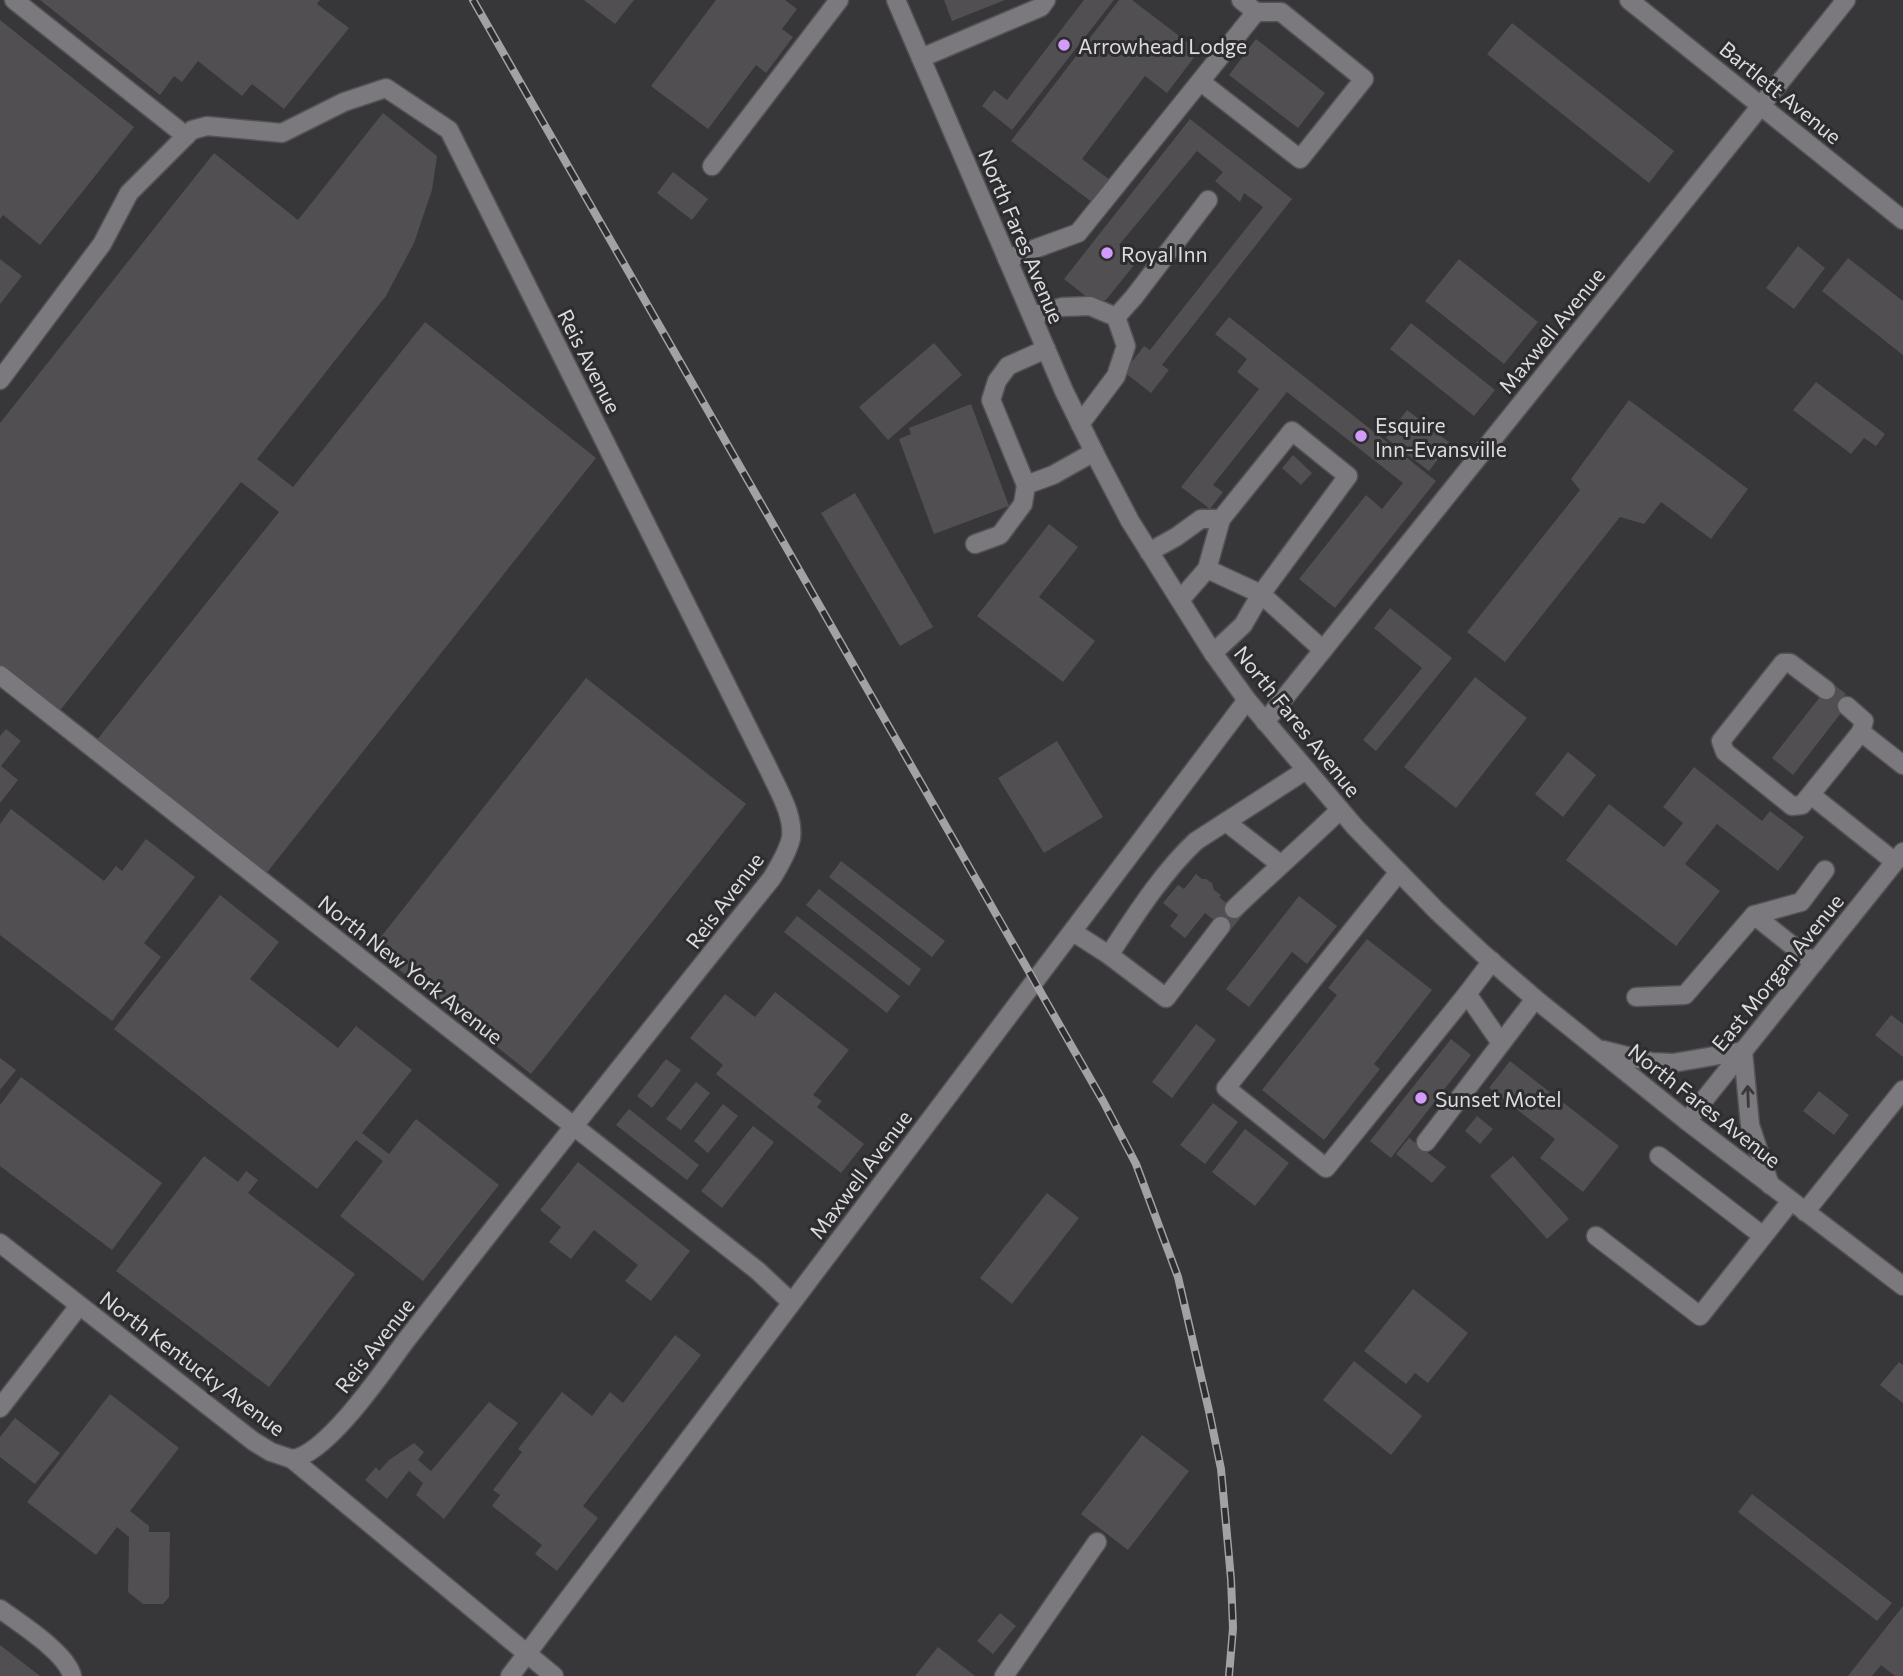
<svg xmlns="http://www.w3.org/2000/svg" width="1903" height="1676" viewBox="0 0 1903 1676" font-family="Commissioner,sans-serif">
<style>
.building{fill:#514f52}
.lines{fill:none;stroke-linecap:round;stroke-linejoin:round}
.minor-tunnel{stroke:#504f52;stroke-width:18;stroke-dasharray:18 9;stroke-linecap:butt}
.minor-casing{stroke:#545255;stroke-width:21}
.minor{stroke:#7b797d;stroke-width:18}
.rail-casing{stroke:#a2a1a3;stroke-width:8}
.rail{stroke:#2d2c2e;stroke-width:5;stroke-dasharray:16;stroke-linecap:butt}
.oneway{stroke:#39383a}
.poi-dot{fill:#d39cfc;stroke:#2d2c2e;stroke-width:2.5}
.labels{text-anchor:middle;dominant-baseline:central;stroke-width:6;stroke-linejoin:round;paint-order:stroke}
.poi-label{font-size:21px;fill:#dcdbdd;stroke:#2d2c2e;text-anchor:start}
.street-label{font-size:21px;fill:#dcdbdd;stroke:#2d2c2e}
</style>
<rect width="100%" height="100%" fill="#373639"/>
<g class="building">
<path d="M40,0H320L317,4L349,28L284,109L252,84L242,96L198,61L182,82L174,76L160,95Z"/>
<path d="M584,0H634L615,24Z"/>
<path d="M716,0H785L797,9L782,29L793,37L766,73L756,65L708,129L651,86Z"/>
<path d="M944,0H1005L952,21Z"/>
<path d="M1084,0H1114L1012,130L982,106L994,90L1007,100Z"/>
<path d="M1119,0H1132L1199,51L1167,93L1145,76L1082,159L1110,180L1093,203L1011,141Z"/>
<path d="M0,20L134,127L40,245L3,215L0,219Z"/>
<path d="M1512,23L1674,151L1649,183L1487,54Z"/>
<path d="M1256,39L1325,93L1298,128L1229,75Z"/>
<path d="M383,113L437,156L432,190L414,243L386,296L257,459L293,487L425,322L596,458L265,875L96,741L279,512L241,482L58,713L0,667V423L214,153L298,220Z"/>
<path d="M1190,119L1292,199L1162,365L1169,370L1151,393L1124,372L1144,346L1150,350L1263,207L1244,193L1240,202L1215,181L1223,172L1197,151L1119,245L1138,260L1106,300L1092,301L1064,279Z"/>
<path d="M673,172L708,199L692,220L657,193Z"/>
<path d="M1798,246L1825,268L1794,309L1766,288Z"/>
<path d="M1848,258L1903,301V355L1822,291Z"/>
<path d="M0,259L22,276L0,304Z"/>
<path d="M1459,259L1538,322L1504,364L1425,301Z"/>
<path d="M1229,317L1436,481L1335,608L1299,579L1366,495L1382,509L1403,483L1287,392L1213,485L1223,492L1210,509L1181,487L1259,389L1237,372L1247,359L1215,334Z"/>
<path d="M1411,323L1495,390L1474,416L1390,349Z"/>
<path d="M934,343L962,375L888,440L859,407Z"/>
<path d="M1816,382L1885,434L1876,446L1864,438L1851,454L1793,410Z"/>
<path d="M1629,400L1748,489L1711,539L1661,502L1644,524L1620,517L1505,662L1467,632L1580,490L1571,479Z"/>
<path d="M971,404L1009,506L934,534L899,439L911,434L909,428Z"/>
<path d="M1407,410L1450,443L1429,471L1386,438Z"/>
<path d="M1293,455L1312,473L1301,485L1282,468Z"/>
<path d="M855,493L933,627L900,646L821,513Z"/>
<path d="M1049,524L1078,547L1039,597L1095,641L1063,682L977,616Z"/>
<path d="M1390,608L1452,658L1376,751L1363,740L1422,668L1374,628Z"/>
<path d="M1475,677L1527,718L1456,808L1404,767Z"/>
<path d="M586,678L746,804L531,1074L372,948Z"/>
<path d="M1827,688L1848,704L1793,775L1772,758Z"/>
<path d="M6,729L21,741L1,766L18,780L0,803V736Z"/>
<path d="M1057,741L1103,817L1044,853L998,778Z"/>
<path d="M1568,752L1596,775L1563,817L1535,794Z"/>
<path d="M1694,767L1762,821L1770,811L1804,837L1778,871L1717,824L1685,864L1720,891L1676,946L1566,860L1609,804L1664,847L1683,823L1663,807Z"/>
<path d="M11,809L104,881L116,866L122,871L146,839L195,877L144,943L161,957L112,1021L0,935V824Z"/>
<path d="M841,861L945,941L932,957L829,877Z"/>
<path d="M1196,874L1202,879H1206L1212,883L1214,890L1221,895L1219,897L1242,916L1229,932L1205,913L1185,938L1170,926L1178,915L1163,903L1178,885L1184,889Z"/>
<path d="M819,889L921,969L909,986L806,905Z"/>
<path d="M220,895L279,942L250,979L338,1048L356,1026L412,1070L362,1133L389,1154L416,1119L499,1185L423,1281L340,1216L383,1161L356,1140L317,1189L114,1029Z"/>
<path d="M1299,896L1337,926L1307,964L1292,952L1249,1007L1226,989Z"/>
<path d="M797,916L900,996L887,1013L784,932Z"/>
<path d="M1367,939L1432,990L1374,1064L1380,1069L1324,1140L1262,1090L1337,995L1328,988Z"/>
<path d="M775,992L849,1050L813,1095L822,1101L817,1107L864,1144L841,1173L716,1074L723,1065L690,1038L725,994L755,1017Z"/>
<path d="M1891,1015L1903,1024V1057L1875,1035Z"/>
<path d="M1196,1024L1216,1040L1172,1098L1152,1082Z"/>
<path d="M1451,1039L1471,1055L1391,1158L1370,1141Z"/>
<path d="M0,1058L16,1070L0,1090Z"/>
<path d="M666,1059L681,1070L652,1108L637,1096Z"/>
<path d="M1510,1061L1619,1146L1583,1192L1540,1158L1555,1139L1489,1088Z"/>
<path d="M21,1077L162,1183L112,1250L0,1166V1105Z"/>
<path d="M696,1082L710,1093L681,1130L666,1119Z"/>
<path d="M1819,1091L1849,1115L1834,1135L1803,1111Z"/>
<path d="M1213,1103L1238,1122L1205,1164L1180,1145Z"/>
<path d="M723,1104L738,1116L708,1153L694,1141Z"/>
<path d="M629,1109L699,1165L687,1180L616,1125Z"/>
<path d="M1477,1116L1493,1129L1480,1144L1465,1131Z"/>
<path d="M753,1126L774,1142L722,1208L701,1191Z"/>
<path d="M1245,1129L1289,1163L1255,1206L1212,1172Z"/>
<path d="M1409,1138L1446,1167L1432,1183L1396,1154Z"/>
<path d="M204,1156L238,1182L246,1171L258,1180L248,1193L355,1274L269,1387L116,1271Z"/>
<path d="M1513,1156L1569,1219L1547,1239L1490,1176Z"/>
<path d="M578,1162L690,1251L651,1301L625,1281L638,1265L594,1230L571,1259L549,1242L561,1227L540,1210Z"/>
<path d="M1047,1193L1079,1218L1012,1304L980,1278Z"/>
<path d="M1413,1289L1468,1333L1428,1383L1415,1373L1406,1384L1364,1351Z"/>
<path d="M675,1335L701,1355L583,1506L598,1518L557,1571L535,1554L542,1545L492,1506L500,1495L493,1490L522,1452L518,1449L562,1392L592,1416L610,1392L623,1403Z"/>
<path d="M1354,1361L1422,1416L1391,1455L1323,1400Z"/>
<path d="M1899,1362L1903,1365V1403L1880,1385Z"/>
<path d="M110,1394L179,1448L130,1511L149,1526V1532H170L169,1597L163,1604H143L128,1592L129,1537L117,1527L96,1555L27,1502Z"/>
<path d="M489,1402L518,1423L444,1519L416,1495L423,1483L409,1471L387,1499L365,1480L376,1467L379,1471L389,1460L414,1443L424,1452L418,1460L431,1471Z"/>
<path d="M15,1418L60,1453L35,1484L0,1457V1437Z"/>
<path d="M1142,1435L1189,1471L1128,1550L1081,1514Z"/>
<path d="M1752,1494L1892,1603L1877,1621L1738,1512Z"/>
<path d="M1903,1606V1676H1895L1881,1665L1872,1676H1848Z"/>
<path d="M1000,1613L1016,1626L993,1654L977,1641Z"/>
<path d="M0,1645L40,1676H0Z"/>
<path d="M938,1647L975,1676H915Z"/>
</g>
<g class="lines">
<path class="minor-tunnel" d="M1826,690L1847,706"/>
<g class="minor-casing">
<g id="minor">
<path d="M14,0L186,136"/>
<path d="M896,0L1064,391L1097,458L1130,521L1213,653L1247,700L1355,827L1437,911L1482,953L1539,1002L1687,1121L1903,1286"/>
<path d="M1629,0L1903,220"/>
<path d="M921,58L1041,7L1046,0"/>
<path d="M1201,82L1300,159L1364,79L1281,12H1256"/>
<path d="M712,166L839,0"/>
<path d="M1007,259L1078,233L1256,12L1241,0"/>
<path d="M1032,316L1062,307L1090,306L1116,317L1126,346L1116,376L1080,424"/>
<path d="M1116,317L1134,297L1208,200"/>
<path d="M0,380L102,244L129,193L192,130L207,126L282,133L344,102L386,88L449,130L769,770C778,790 794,815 791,838C788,852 779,866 772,878C648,1032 525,1187 404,1343C383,1372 326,1455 292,1459"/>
<path d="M1026,485L1053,475L1094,452"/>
<path d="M975,544L1000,535L1023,504L1026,485L991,400L997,381L1008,366L1046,349"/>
<path d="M1149,552L1176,537L1201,519H1221"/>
<path d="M1207,569L1261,594L1243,625L1213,653"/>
<path d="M1180,600L1207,569L1221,519L1292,431L1348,476L1261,594L1323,650"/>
<path d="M0,675L758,1271L791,1302"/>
<path d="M1826,690L1790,663H1783L1721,741L1725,752L1792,806L1802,805L1861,732L1903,765"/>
<path d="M1847,706L1864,721L1861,732"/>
<path d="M1265,722L1846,0"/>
<path d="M1811,795L1895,862"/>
<path d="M1226,822L1280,864"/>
<path d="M1399,872L1226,1088L1326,1168L1467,994"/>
<path d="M1234,909C1269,875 1305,844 1340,810"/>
<path d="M1754,915L1801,902L1825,870"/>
<path d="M1221,926L1166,998L1109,955C1135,916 1161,874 1196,841L1306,770"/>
<path d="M1073,932L1109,955"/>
<path d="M1492,961L1467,994L1501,1043"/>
<path d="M1636,997L1685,995L1754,915L1814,963"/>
<path d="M1603,1050L1651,1062L1673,1063L1743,1051L1750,1125L1770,1185"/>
<path d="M1687,1121L1903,852"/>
<path d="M1426,1142L1535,999"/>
<path d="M1659,1156L1763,1236"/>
<path d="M1805,1212L1903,1090"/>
<path d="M1596,1236L1700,1316L1791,1201"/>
<path d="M0,1243L253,1441L271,1452L292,1459L554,1676"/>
<path d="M0,1408L79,1306"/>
<path d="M0,1609C19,1623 67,1653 72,1676"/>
<path d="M510,1676L1247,700"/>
<path d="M1004,1676L1097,1542"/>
</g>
</g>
<use href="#minor" class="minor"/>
<g class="rail-casing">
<path id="rail" d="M473,0L1103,1101L1136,1164L1178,1277L1209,1411L1221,1469L1231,1579L1233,1628L1229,1676"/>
</g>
<use href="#rail" class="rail"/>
</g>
<defs><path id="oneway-shaft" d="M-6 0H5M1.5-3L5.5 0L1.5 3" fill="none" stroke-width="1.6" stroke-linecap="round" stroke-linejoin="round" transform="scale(1.75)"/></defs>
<use class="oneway" href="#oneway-shaft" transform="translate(1748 1096) rotate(-92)"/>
<g class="poi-dot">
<circle cx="1064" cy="45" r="7"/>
<circle cx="1107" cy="253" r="7"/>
<circle cx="1361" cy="436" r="7"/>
<circle cx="1421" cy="1098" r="7"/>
</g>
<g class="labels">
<g class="poi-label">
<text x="1078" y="45">Arrowhead Lodge</text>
<text x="1121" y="253">Royal Inn</text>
<text x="1375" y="424">Esquire<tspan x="1375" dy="24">Inn-Evansville</tspan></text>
<text x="1435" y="1098">Sunset Motel</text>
</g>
<g class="street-label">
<text transform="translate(1781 92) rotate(39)">Bartlett Avenue</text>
<text transform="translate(1022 236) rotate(67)">North Fares Avenue</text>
<text transform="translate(1551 330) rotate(-51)">Maxwell Avenue</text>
<text transform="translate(590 361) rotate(63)">Reis Avenue</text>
<text transform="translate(1298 721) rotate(51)">North Fares Avenue</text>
<text transform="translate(724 900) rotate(-53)">Reis Avenue</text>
<text transform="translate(411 969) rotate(38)">North New York Avenue</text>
<text transform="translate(1777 972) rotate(-51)">East Morgan Avenue</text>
<text transform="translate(1705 1105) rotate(38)">North Fares Avenue</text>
<text transform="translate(860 1174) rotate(-53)">Maxwell Avenue</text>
<text transform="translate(374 1345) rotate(-52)">Reis Avenue</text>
<text transform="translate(193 1363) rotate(37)">North Kentucky Avenue</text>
</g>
</g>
</svg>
